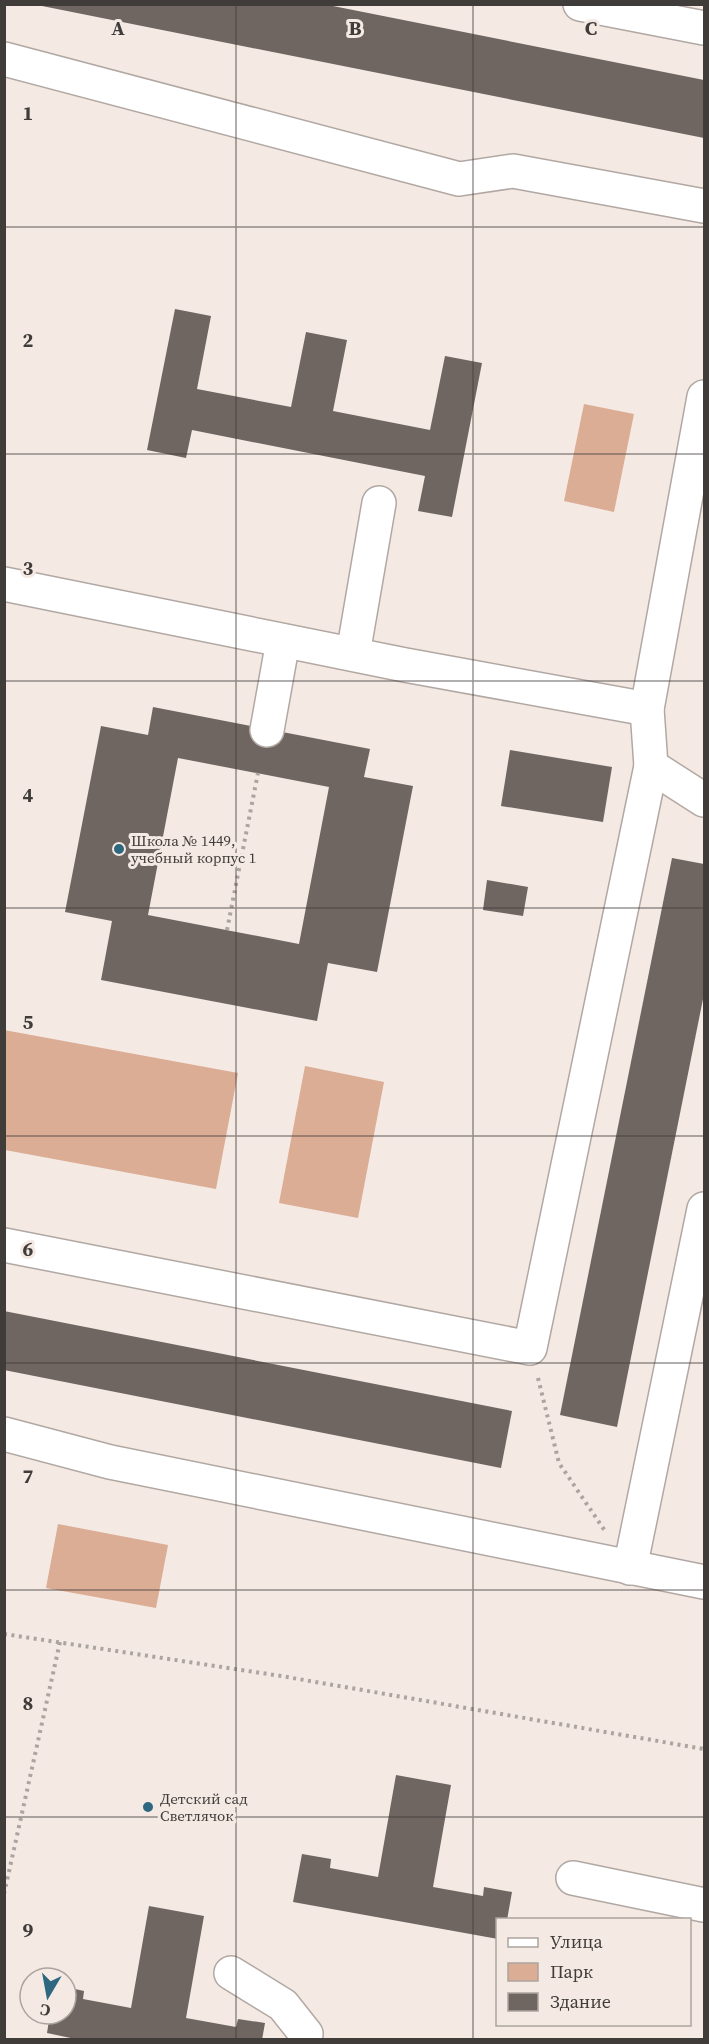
<svg xmlns="http://www.w3.org/2000/svg" width="709" height="2044" viewBox="0 0 709 2044" font-family="'Source Serif 4',serif">
<style>
.green{fill:#dbad95}
.building{fill:#706661;fill-rule:evenodd}
.lines{fill:none;stroke-linecap:round;stroke-linejoin:round}
.minor-casing{stroke:#b2a8a3;stroke-width:36}
.path{stroke:#aca4a0;stroke-width:4;stroke-dasharray:3 4.5;stroke-linecap:butt}
.minor{stroke:#fff;stroke-width:33}
.grid{fill:none;stroke:#403c3a;stroke-width:1.5;stroke-opacity:0.55}
.poi-dot{fill:#2d6780;stroke:#f4e9e3;stroke-width:2}
.labels{text-anchor:middle;dominant-baseline:central;stroke-width:6;stroke-linejoin:round;paint-order:stroke}
.poi-label{font-size:15px;fill:#403c3a;stroke:#f4e9e3;text-anchor:start}
.grid-label{font-size:20px;text-anchor:middle;font-weight:bold;fill:#403c3a;stroke:#f4e9e3;stroke-width:6;stroke-linejoin:round;paint-order:stroke}
</style>
<rect width="100%" height="100%" fill="#f4e9e3"/>
<g class="green">
<path d="M584,404L634,414L614,512L564,501Z"/>
<path d="M4,1030L238,1073L216,1189L5,1150Z"/>
<path d="M305,1066L384,1082L358,1218L279,1203Z"/>
<path d="M58,1524L168,1545L156,1608L46,1588Z"/>
</g>
<g class="building">
<path d="M32,4H323L704,80V138Z"/>
<path d="M175,309L211,316L197,389L291,407L306,332L347,340L333,411L430,430L445,356L482,363L452,517L418,511L425,476L192,430L186,458L147,450Z"/>
<path d="M153,707L370,749L364,777L413,786L377,972L328,963L317,1021L101,980L112,921L65,912L101,726L148,735ZM178,758L329,787L299,944L148,915Z"/>
<path d="M510,750L612,767L603,822L501,806Z"/>
<path d="M672,858L704,864V994L617,1427L560,1415Z"/>
<path d="M487,880L528,887L523,916L483,910Z"/>
<path d="M4,1311L512,1411L501,1468L4,1370Z"/>
<path d="M396,1775L451,1785L433,1887L483,1896L484,1887L512,1892L507,1920H498V1939L293,1902L302,1854L331,1859L330,1868L378,1877Z"/>
<path d="M149,1906L204,1916L186,2018L236,2027L238,2019L265,2023L262,2040H80L47,2033L50,2014H66V1987L84,1991L83,1999L131,2008Z"/>
</g>
<g class="lines">
<g class="minor-casing">
<g id="minor">
<path d="M580,4L704,28"/>
<path d="M4,59L459,179L513,171L704,206"/>
<path d="M704,397L647,709L651,766L704,800"/>
<path d="M4,584L405,665L647,709"/>
<path d="M353,654L379,503"/>
<path d="M267,730L283,641"/>
<path d="M4,1245L530,1348L651,766"/>
<path d="M4,1434L110,1462L704,1582"/>
<path d="M630,1568L704,1209"/>
<path d="M573,1878L704,1905"/>
<path d="M231,1973L283,2005L306,2034L305,2040"/>
</g>
</g>
<g class="path">
<path d="M227,930L258,773"/>
<path d="M538,1378L559,1463L605,1531"/>
<path d="M4,1634L281,1676L704,1749"/>
<path d="M4,1894L60,1642"/>
</g>
<use href="#minor" class="minor"/>
</g>
<path class="grid" d="M236,4V2040M473,4V2040M4,227H704M4,454H704M4,681H704M4,908H704M4,1136H704M4,1363H704M4,1590H704M4,1817H704"/>
<g class="poi-dot">
<circle cx="119" cy="849" r="6"/>
<circle cx="148" cy="1807" r="6"/>
</g>
<g class="labels">
<g class="poi-label">
<text x="131" y="840">Школа № 1449,<tspan x="131" dy="17">учебный корпус 1</tspan></text>
<text x="160" y="1798">Детский сад<tspan x="160" dy="17">Светлячок</tspan></text>
</g>
</g>
<g class="grid-label">
<text x="118" y="35">A</text>
<text x="355" y="35">B</text>
<text x="591" y="35">C</text>
<text x="28" y="120">1</text>
<text x="28" y="347">2</text>
<text x="28" y="575">3</text>
<text x="28" y="802">4</text>
<text x="28" y="1029">5</text>
<text x="28" y="1256">6</text>
<text x="28" y="1483">7</text>
<text x="28" y="1710">8</text>
<text x="28" y="1937">9</text>
</g>
<rect width="709" height="2044" fill="none" stroke="#403c3a" stroke-width="12"/>
<rect x="496" y="1918" width="195" height="108" fill="#f4e9e3" stroke="#aca49f" stroke-width="1.5"/>
<rect x="508" y="1938" width="30" height="9" fill="#ffffff" stroke="#aca49f" stroke-width="1.5"/>
<text x="550" y="1948" font-size="18" fill="#403c3a">Улица</text>
<rect x="508" y="1963" width="30" height="18" fill="#dbad95" stroke="#aca49f" stroke-width="1.5"/>
<text x="550" y="1978" font-size="18" fill="#403c3a">Парк</text>
<rect x="508" y="1993" width="30" height="18" fill="#706661" stroke="#aca49f" stroke-width="1.5"/>
<text x="550" y="2008" font-size="18" fill="#403c3a">Здание</text>
<g transform="translate(48 1996) rotate(190)"><circle r="28" fill="#f4e9e3" stroke="#aca49f" stroke-width="1.5"/>
<path d="M0-4.5L10 22L0 15L-10 22Z" fill="#2d6780"/>
<text y="-9" font-size="16" font-weight="bold" text-anchor="middle" fill="#403c3a">С</text>
</g>
</svg>
